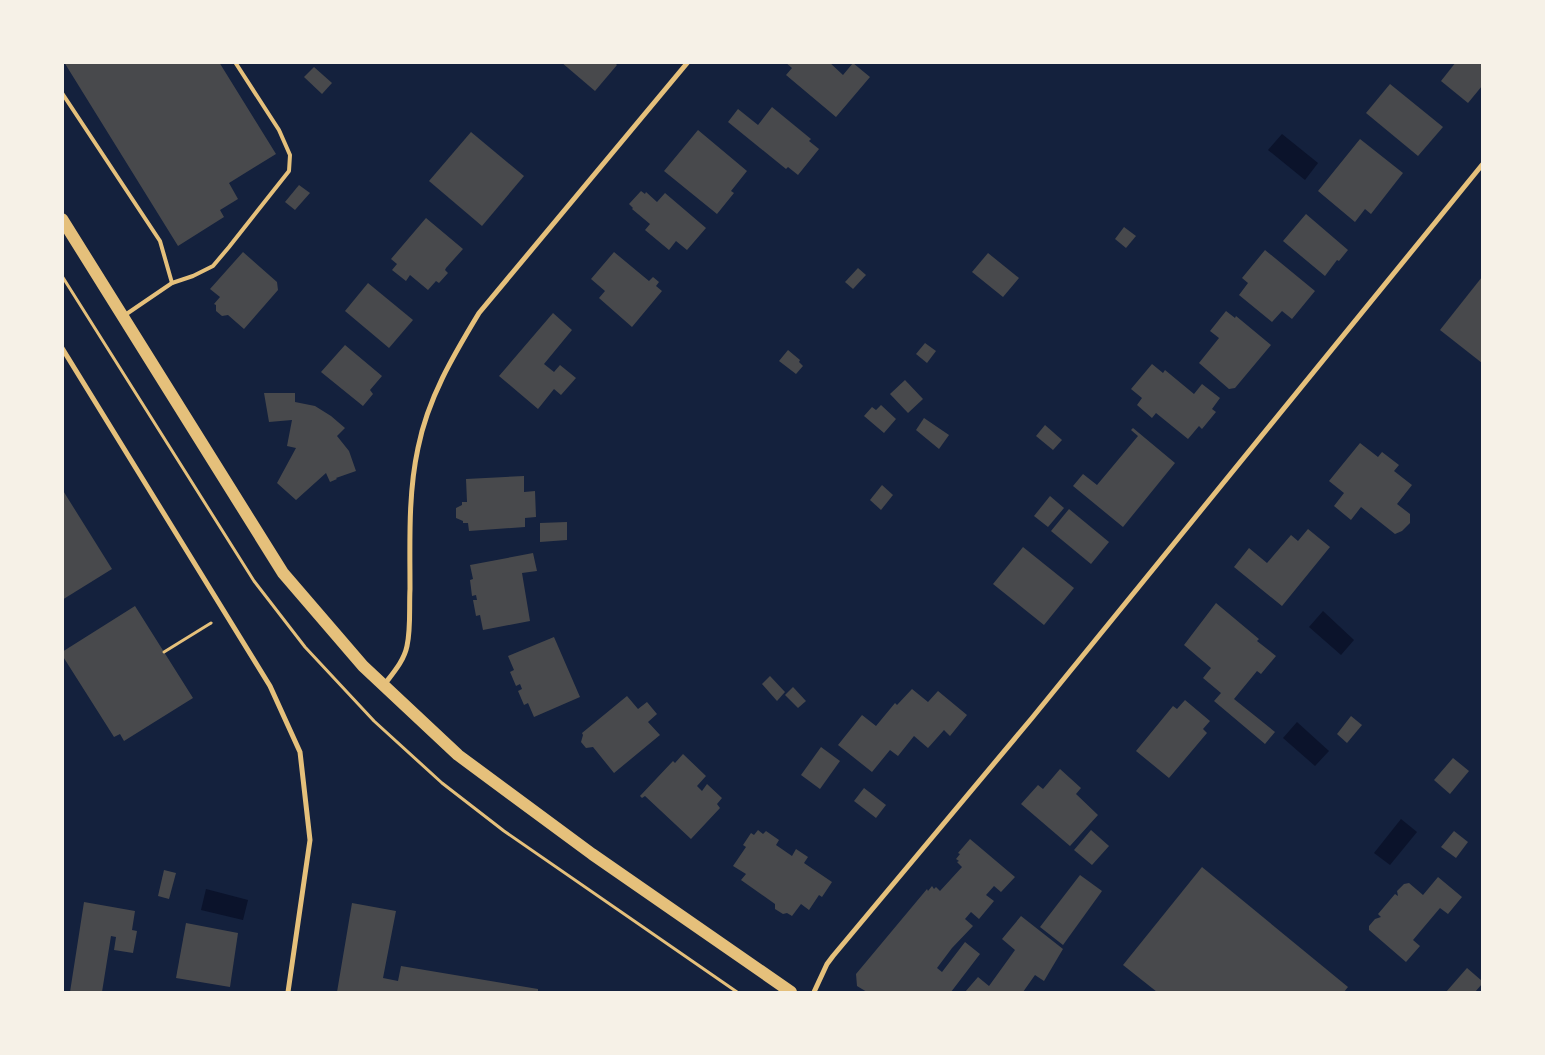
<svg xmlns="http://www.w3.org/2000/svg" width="1545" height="1055" viewBox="0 0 1545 1055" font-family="'Public Sans',sans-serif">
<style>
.water{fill:#0b132b}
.building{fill:#48494c}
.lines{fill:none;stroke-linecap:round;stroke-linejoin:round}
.path{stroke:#e5c07b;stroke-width:3}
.service{stroke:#e5c07b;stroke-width:4}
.minor{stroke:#e5c07b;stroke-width:5}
.primary{stroke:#e5c07b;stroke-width:12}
</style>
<rect width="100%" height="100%" fill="#14213d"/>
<g class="water">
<path d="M1282,134L1318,163L1305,180L1268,150Z"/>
<path d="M1323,611L1354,640L1341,655L1309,627Z"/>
<path d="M1297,722L1329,751L1315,766L1283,738Z"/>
<path d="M1401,819L1417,832L1390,865L1374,853Z"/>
<path d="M206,889L248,900L243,920L201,910Z"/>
</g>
<g class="building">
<path d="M64,62H219L276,154L229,183L238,199L220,210L224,217L178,246Z"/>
<path d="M561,62H614L617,65L595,91Z"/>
<path d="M785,62H829L843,75L853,63L870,77L836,117L786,75L792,68Z"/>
<path d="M1456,62H1482V86L1468,103L1441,81Z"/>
<path d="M314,67L332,83L322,94L304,77Z"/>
<path d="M1390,84L1443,127L1418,156L1366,113Z"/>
<path d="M772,107L811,139L809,141L819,149L798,175L788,167L786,169L728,122L738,109L758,125Z"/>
<path d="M698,130L747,171L731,191L734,193L717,214L664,171Z"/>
<path d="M471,132L524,176L482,226L429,181Z"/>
<path d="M1360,139L1403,173L1371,214L1365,209L1355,222L1318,191Z"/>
<path d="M299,185L310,193L295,210L285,202Z"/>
<path d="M641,191L645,194L646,192L657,202L665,193L706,228L687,250L676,241L669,250L645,230L650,224L632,209L633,208L629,204Z"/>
<path d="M1306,214L1348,250L1339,261L1337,260L1325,276L1283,241Z"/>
<path d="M426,218L463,249L446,268L445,270L448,273L439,283L436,281L428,290L410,275L406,281L392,270L397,264L391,259Z"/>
<path d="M1124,227L1136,236L1126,248L1115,239Z"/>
<path d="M1265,250L1315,291L1292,319L1282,311L1272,322L1239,295L1248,283L1242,278Z"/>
<path d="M243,252L277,282L278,290L244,329L228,315L222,316L216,311V305L214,304L220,297L210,289Z"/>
<path d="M614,252L649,281L653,277L659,282L656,286L662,291L632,327L599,298L605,291L591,279Z"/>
<path d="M988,253L1019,278L1003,297L972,272Z"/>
<path d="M858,268L866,275L853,289L845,282Z"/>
<path d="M1482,277V363L1440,330Z"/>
<path d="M368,283L413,320L389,348L345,311Z"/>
<path d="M1226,311L1235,318L1236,316L1271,345L1235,388L1229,389L1199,363L1219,338L1210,331Z"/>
<path d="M553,313L572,330L544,364L554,372L560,365L576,378L561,395L554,389L538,409L499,376Z"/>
<path d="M925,343L936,351L927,363L916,354Z"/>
<path d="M345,345L382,376L370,390L373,394L363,406L321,372Z"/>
<path d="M788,350L800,360L799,362L803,366L796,374L779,361Z"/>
<path d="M1152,364L1163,373L1165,370L1194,394L1202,384L1220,398L1212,409L1216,412L1202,429L1199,426L1188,439L1156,413L1152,418L1137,405L1142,398L1131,389Z"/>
<path d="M905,380L923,399L908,413L890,394Z"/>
<path d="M264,393H295V402L315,406L331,416L345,428L337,436L349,451L356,471L336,478L337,479L330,482L326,473L296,500L277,483L296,448L287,446L292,420L269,422Z"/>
<path d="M881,405L896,419L884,433L864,416L872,407L876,410Z"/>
<path d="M924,418L949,435L939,449L916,430Z"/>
<path d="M1045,425L1062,440L1053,450L1036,436Z"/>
<path d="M1133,428L1175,463L1123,527L1073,486L1083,474L1097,485L1138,436L1131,430Z"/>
<path d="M1360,443L1378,457L1382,452L1399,465L1394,471L1412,485L1397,504L1410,514V523L1402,531L1395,534L1361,507L1351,520L1334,506L1344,493L1329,481Z"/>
<path d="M524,476V492L535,491L536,517L525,518V527L469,531L468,523H463V521L456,518V508L462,505V502H467L466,479Z"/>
<path d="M882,485L893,495L881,510L870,500Z"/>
<path d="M62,489L112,569L62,600Z"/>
<path d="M1050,496L1064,508L1048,527L1034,516Z"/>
<path d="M1069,509L1109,542L1091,564L1051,531Z"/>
<path d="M567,522V540L540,542V523Z"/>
<path d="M1308,529L1330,547L1282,606L1234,567L1249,548L1267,563L1291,535L1298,541Z"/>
<path d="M1023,547L1074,588L1044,625L993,584Z"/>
<path d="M533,553L537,571L522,573L530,621L483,630L480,615L476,616L473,600H477L476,595L472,596L470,580L473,579L470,565Z"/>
<path d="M1216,603L1259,639L1257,641L1276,656L1261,674L1257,671L1234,699L1275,732L1265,744L1214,701L1221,693L1203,678L1211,668L1184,645Z"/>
<path d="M135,606L193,698L124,741L120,734L114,737L62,655V652Z"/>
<path d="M554,637L580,697L534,717L528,703L524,705L518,691L522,689L520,684L516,686L510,672L514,670L508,656Z"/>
<path d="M770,676L785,692L777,701L762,684Z"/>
<path d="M793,687L806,701L798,708L785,695Z"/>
<path d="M912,689L928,702L938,691L967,715L950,736L944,730L928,748L914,736L898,756L890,750L872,772L838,745L862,715L876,726L895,703L897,705Z"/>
<path d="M627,696L638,709L647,702L657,714L648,722L660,735L614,773L593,747L586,748L581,742L583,735L582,733Z"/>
<path d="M1185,700L1210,721L1203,729L1207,733L1169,778L1136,751L1173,706L1177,709Z"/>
<path d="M1351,716L1362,725L1347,743L1337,734Z"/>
<path d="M821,747L840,761L820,789L801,775Z"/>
<path d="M683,754L706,776L697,786L702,791L707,784L722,798L717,804L720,808L691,839L645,796L642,798L640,796L673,761L675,763Z"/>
<path d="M1453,758L1469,771L1450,794L1434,780Z"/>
<path d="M1060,769L1081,788L1076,794L1098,815L1070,846L1021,804L1038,785L1043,789Z"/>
<path d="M864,788L886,805L876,818L854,801Z"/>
<path d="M758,830L763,834L766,831L779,840L776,845L792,856L796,849L808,857L804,863L832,882L822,897L819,895L809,910L801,904L792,916L787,913L783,914L775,909V904L741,880L746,874L733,866L746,847L743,845L751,833L754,835Z"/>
<path d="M1091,830L1109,846L1092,865L1074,850Z"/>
<path d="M1454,831L1468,842L1456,858L1441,847Z"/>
<path d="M970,839L1015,877L1001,892L994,886L986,895L994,901L979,919L971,912L965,919L973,926L952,948L937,968L942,972L965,942L980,954L951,992H867L857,986L856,974L927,889L928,891L932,886L934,889L936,887L940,891L962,867L957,862L959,861L956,859L960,854L958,853Z"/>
<path d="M1202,867L1348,987L1344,992H1157L1123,965Z"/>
<path d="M164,870L176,873L169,899L158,896Z"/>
<path d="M1080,875L1102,891L1063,945L1040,927Z"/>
<path d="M1438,877L1462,897L1448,914L1440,908L1413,940L1420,946L1406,962L1369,930V926L1375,919L1381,917L1378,914L1395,894L1398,896L1397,891L1404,884L1409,883L1423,895Z"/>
<path d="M84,902L135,911L132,930L137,931L133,953L114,950L116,937L111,936L102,992H70Z"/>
<path d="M352,903L396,911L383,978L398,981L401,966L538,989V992H337Z"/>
<path d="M1021,916L1063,949L1044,981L1035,975L1023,992H965L978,977L989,986L1015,950L1002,939Z"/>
<path d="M186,923L238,933L230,987L176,978Z"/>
<path d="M1467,968L1482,981V984L1475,992H1446Z"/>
</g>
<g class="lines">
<g class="path">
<path d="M62,276L254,581L305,647L374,721L442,783L504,831L737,992"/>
<path d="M164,652L211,623"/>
</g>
<g class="service">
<path d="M62,93L160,241L172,283"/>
<path d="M125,315L172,283L193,276L213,266L229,247L289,171L290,155L279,130L235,62"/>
</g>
<g class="minor">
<path d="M62,348L270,686L300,752L310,840L288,992"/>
<path d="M384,685C393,673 404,661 407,646C411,628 409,607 410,589C410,542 408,494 418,448C428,398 453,356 479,313L688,62"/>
<path d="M814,992L827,964L833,956L1032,718L1482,165"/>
</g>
<path class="primary" d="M62,219L283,573L363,666L458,755L592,854L791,992"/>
</g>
<rect width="1545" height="1055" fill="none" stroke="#f6f1e7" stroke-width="128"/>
</svg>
